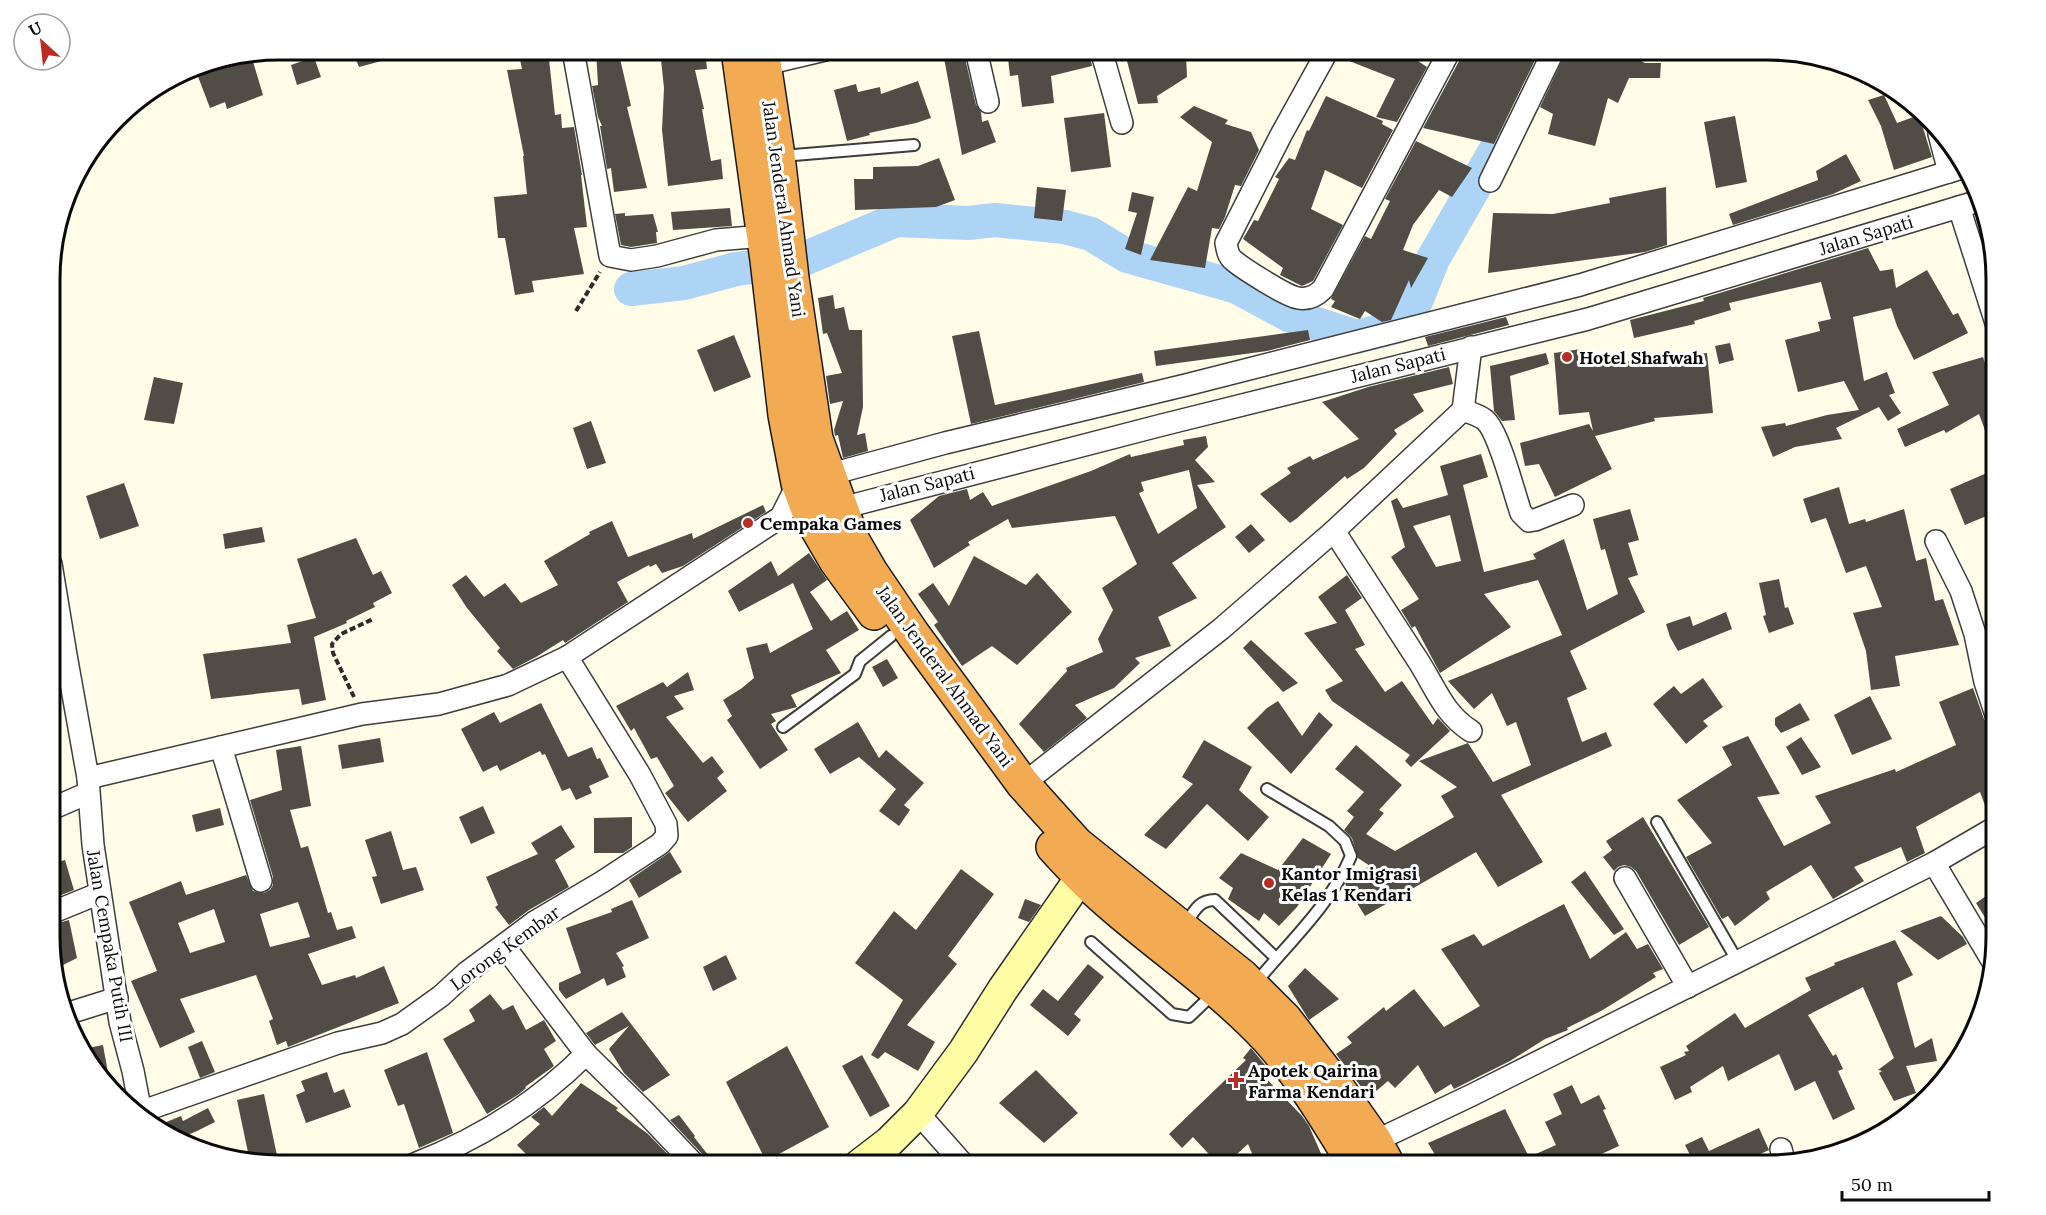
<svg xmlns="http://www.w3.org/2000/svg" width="2046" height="1215" viewBox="0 0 2046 1215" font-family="Lora,serif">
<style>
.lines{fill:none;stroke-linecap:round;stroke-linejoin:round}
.river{stroke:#add3f5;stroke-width:34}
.building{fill:#524c47;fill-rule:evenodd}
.lane-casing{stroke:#3d3d3d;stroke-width:14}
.street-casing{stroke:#3d3d3d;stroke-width:24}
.secondary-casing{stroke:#2c2c2c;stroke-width:33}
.highway-casing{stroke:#1b1b1b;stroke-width:36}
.path{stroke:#2c2c2c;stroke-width:4;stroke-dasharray:6 3;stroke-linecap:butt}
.lane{stroke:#fff;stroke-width:10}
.street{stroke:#fff;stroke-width:21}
.secondary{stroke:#fefda3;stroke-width:30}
.highway{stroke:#f2ab52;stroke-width:33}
.poi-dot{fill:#b72d26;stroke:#fff;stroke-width:2}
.labels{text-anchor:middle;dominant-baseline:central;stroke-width:6;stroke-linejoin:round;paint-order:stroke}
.street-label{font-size:18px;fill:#0a0a0a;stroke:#fff}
.poi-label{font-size:18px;font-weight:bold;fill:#0a0a0a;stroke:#fff;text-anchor:start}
.rim{fill:none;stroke:#0a0a0a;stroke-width:3}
</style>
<rect width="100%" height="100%" fill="#fffce7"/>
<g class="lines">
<path class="river" d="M631,289L684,283L736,269L799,261L896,220L968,223L995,220L1065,227L1091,234L1127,256L1237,287L1289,315L1356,337L1400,326L1417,299L1433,259L1503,137"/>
</g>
<g class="building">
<path d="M352,50H403L404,55L359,67Z"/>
<path d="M518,50H548L555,115L561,114L562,128L574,127L582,175H581L587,227L574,228L584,274L532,281L534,292L515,295L505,238H498L494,197L527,194L523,156H524L507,70L522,69Z"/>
<path d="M596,50H618L631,106L627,107L647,188L614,192L611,168L607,169L600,126H602L598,117L592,86L598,85Z"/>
<path d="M660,50H705L707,69L695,70L704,109H702L711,161L721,159L723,179L668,186L662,130L664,88Z"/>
<path d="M1007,50H1089L1092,66L1051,76L1054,103L1022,107L1018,75L1010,76Z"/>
<path d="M1114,50H1153L1155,61L1186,54L1187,77L1157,96L1158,103L1138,104L1126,57L1117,59Z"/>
<path d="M1341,50H1413L1409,55L1427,67L1397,122L1376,117L1395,79L1339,57Z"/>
<path d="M1465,50H1540L1494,144L1423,128Z"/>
<path d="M1567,50H1621L1645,63H1661L1660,78H1629L1618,103L1608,98L1595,146L1548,134L1553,114L1540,107Z"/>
<path d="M964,54L976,105L981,112L982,122L988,120L996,142L962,155L944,58Z"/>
<path d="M251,55L263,95L227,109L225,102L210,108L194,66Z"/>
<path d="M314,57L321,77L297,85L291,65Z"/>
<path d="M918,81L931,118L916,123L869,133L870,135L847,141L834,90L856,84L858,92L880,87L881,94Z"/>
<path d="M1884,95L1897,123L1919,115L1932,157L1894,170L1881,126L1868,100Z"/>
<path d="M1326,96L1383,121L1382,124L1393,130L1362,188L1325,170L1311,209L1343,225L1313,281L1302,286L1280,275L1283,268L1243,239L1254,220L1258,221L1279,179L1275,177L1289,158L1295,160L1307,130L1309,131Z"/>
<path d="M1194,106L1228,120L1225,124L1251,132L1259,150L1241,186L1235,185L1225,217L1219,229L1212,228L1205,268L1150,260L1188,187L1197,191L1212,142L1180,117Z"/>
<path d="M1104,113L1111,167L1071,172L1064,118Z"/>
<path d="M1735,116L1747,182L1716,188L1704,122Z"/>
<path d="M1416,141L1472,168L1452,197L1439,190L1413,225L1403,250L1428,258L1411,288L1409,280L1391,320L1382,322L1365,311L1360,319L1331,307L1335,301L1331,299L1365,236L1371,239L1390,201L1385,199Z"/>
<path d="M1846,154L1861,181L1833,194L1733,225L1729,214L1818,180L1816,171Z"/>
<path d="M939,158L955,200L936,207L855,210L854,179H873V167L918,166Z"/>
<path d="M1037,187L1066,190L1062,221L1034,218Z"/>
<path d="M1666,187L1667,245L1645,252L1488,273L1493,213L1553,214L1610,203L1609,198Z"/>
<path d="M1132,192L1154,197L1141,255L1125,249L1137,213L1128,211Z"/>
<path d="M730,208L732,226L673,230L671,212Z"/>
<path d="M625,213V216L653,214L658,232H656L657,243L631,247L621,245L615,214Z"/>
<path d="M1868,248L1880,271L1893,269L1896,288L1927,270L1953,315L1958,313L1968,333L1914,360L1897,326L1891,308L1853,317L1864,381L1887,372L1895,393L1889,395L1901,413L1888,421L1879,407L1836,428L1842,439L1795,447L1773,457L1761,427L1785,423L1786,426L1827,415L1859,410L1844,381L1798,392L1785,340L1820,331L1818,322L1831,319L1821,282L1729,303L1731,310L1694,321L1695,324L1634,338L1630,320L1704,301L1703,298Z"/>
<path d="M833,295L835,309L844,307L849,330H862L863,407L857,435L865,433L868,451L843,458L838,435L835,436L834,430L843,401L830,404L826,376L842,373L827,333L823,334L818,298Z"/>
<path d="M1506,317L1509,325L1428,346L1425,337Z"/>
<path d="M1308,330L1310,340L1267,351L1156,366L1154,351Z"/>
<path d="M979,331L995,405L1142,373L1144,382L971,424L952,336Z"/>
<path d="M734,335L751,377L714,392L697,350Z"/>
<path d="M1730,343L1734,360L1719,364L1715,346Z"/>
<path d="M1581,349L1582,354L1589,352L1591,365L1707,353L1713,413L1654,418L1655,421L1595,436L1612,469L1555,497L1539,464L1525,466L1520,443L1589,424L1593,431L1589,412L1559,415L1554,353Z"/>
<path d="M1546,353L1549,364L1510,376L1515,420L1502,421L1494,411L1490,366Z"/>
<path d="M1983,357L1992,384L1986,387L1996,412V455H1994L1979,414L1946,433L1944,430L1905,447L1897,429L1949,405L1932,372Z"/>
<path d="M1449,367L1453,384L1413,394L1424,411L1394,430L1397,434L1364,468L1347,479L1345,476L1296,519L1290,523L1260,494L1291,473L1287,468L1310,456L1313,460L1359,439L1322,402L1368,387Z"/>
<path d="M154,377L183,383L174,424L144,420Z"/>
<path d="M591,421L606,463L587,469L573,428Z"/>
<path d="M1206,436L1208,447L1195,460L1215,482L1197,485L1226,527L1172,563L1197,598L1158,617L1171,646L1135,658L1140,663L1114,688L1075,705L1087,718L1044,752L1019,724L1067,671L1066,668L1103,652L1098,639L1113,610L1102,588L1137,564L1115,516L1012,528L1008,519L968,542L970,545L934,568L910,520L939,496L967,489L970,500L983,492L992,506L1091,471L1130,454L1131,457L1184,445L1183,440ZM1189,470L1197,508L1158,534L1139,493L1144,491L1141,482Z"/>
<path d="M1481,454L1488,477L1463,485L1484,572L1536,559L1533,554L1564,539L1587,610L1618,594L1605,549L1601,550L1593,519L1630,509L1639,540L1628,543L1638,575L1628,578L1645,612L1570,651L1587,689L1567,698L1582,742L1606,732L1612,746L1501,795L1543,862L1498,887L1476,852L1365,916L1345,884L1349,878L1370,866L1358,858L1352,838L1344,830L1354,817L1347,811L1364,792L1335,769L1356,745L1402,785L1379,810L1384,813L1366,834L1395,851L1454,817L1441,796L1457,787L1419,761L1468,743L1493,782L1531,765L1516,722L1507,726L1492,693L1474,709L1448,681L1562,635L1538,580L1484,594L1511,627L1440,673L1415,626L1412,628L1401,610L1419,599L1391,557L1405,547L1391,501L1397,498L1403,508L1448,495L1440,466ZM1450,515L1461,561L1436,567L1413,526Z"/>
<path d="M1996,469V512L1965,525L1950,489Z"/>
<path d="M124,483L139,526L100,539L86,496Z"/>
<path d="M1839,487L1849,524L1865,519L1866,522L1904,509L1916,561L1926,558L1935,601L1943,599L1959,645L1895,656L1900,686L1871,690L1866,651L1853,613L1882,607L1866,566L1846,573L1826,518L1811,523L1803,499Z"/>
<path d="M763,505L766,512L683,566L662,573L656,564L650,567L649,565L617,582L628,602L565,643L563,640L536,657L513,669L497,651L500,648L467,608L452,585L466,575L484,597L505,583L521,603L558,585L544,561L590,534L589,532L612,521L628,557L692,533L693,539Z"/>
<path d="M1251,524L1265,540L1249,553L1235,537Z"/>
<path d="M262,527L265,542L225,549L223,534Z"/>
<path d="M356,538L373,575L381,571L392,593L373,603L375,607L346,621L347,623L314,637L326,700L302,705L299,689L211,699L203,654L291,643L287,625L316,618L297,559Z"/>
<path d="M809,553L827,580L810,592L831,621L847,611L859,630L826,650L841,673L791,695L797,707L771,714L776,721L771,724L788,750L760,769L727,720L732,716L723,700L742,688L754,678L746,648L767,643L770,653L813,629L793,583L739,612L728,591L771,561L778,576Z"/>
<path d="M974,556L1026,585L1037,573L1072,612L1017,665L992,646L962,666L934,625L938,622L918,594L933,583L949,606Z"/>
<path d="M1347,575L1362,598L1345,610L1365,645L1355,649L1385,692L1402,681L1433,725L1438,718L1450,731L1411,767L1405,761L1410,755L1332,701L1325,690L1343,681L1304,633L1337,623L1318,597Z"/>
<path d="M1779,579L1785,608L1788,607L1794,624L1769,633L1763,616L1766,615L1759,583Z"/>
<path d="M1726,612L1732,629L1678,651L1670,637L1666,624L1690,616L1693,626Z"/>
<path d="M1251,640L1298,683L1283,692L1243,648Z"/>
<path d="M887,659L898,678L883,687L872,667Z"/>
<path d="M688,672L694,690L674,696L684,709L666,717L703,763L712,756L724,772L717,778L727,791L688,822L665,793L674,786L657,757L651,759L634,728L631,731L616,706L663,682L667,687Z"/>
<path d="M1703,678L1723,707L1703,721L1708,726L1686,744L1653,704L1674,686L1681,694Z"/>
<path d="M1973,688L1984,719L1988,725L1986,726L1996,755V814L1989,816L1980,792L1916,827L1925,853L1907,862L1901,847L1854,867L1864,881L1833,899L1811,865L1766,892L1770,899L1735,926L1728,916L1722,919L1686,857L1712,843L1677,800L1732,765L1722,747L1748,736L1780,794L1757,797L1784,846L1831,823L1815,796L1895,769L1896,772L1956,745L1939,702Z"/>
<path d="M1870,696L1892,739L1852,755L1834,715Z"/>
<path d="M1278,701L1302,736L1319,712L1333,725L1291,774L1247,728L1267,708Z"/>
<path d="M541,703L568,757L592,747L597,759L600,758L609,777L589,786L592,793L576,800L570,788L562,791L545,754L542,755L540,751L500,771L497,765L483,772L461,729L494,712L500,723Z"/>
<path d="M1800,703L1810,720L1781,733L1775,725V718Z"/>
<path d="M858,722L879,758L886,750L924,783L904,805L910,810L899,826L879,811L896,789L859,757L830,774L814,749Z"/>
<path d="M1801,737L1821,767L1802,775L1786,747Z"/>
<path d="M380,738L384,762L342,769L338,745Z"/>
<path d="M1204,740L1252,767L1239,790L1269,817L1248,841L1207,804L1166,849L1144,835L1193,784L1182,777Z"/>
<path d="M301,746L311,806L290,810L301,848L308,846L328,913L331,912L337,930L352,926L356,938L308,954L322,985L355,975L356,978L384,966L399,1003L288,1047L286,1041L277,1045L269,1021L273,1019L256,975L180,999L195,1032L160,1048L131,981L157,971L129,902L181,881L186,895L246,875L253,891L264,893L270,890L273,885V877L250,800L282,790L276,750ZM298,902L310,937L270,947L260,914ZM214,909L225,942L190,953L178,923Z"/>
<path d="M483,806L495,833L471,844L459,817Z"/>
<path d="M220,808L224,825L196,832L192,815Z"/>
<path d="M632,817V847L623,853H594V818Z"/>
<path d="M1643,817L1709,927L1679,945L1636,871L1631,867L1624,865L1618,867L1614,871L1603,857L1612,850L1606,841Z"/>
<path d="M561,825L575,847L555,860L569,887L529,910L509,925L495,907L498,905L486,877L538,854L531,843Z"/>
<path d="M391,831L403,870L416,867L424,890L381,904L372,877L377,876L365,840Z"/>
<path d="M1303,838L1331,854L1297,907L1279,926L1264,913L1259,921L1228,899L1233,888L1219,878L1241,853L1278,870Z"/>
<path d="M670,852L682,872L639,898L629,880Z"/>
<path d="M65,860L74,890L51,899V864Z"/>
<path d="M961,869L994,894L948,956L957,964L907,1025L935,1042L918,1071L885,1052L878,1059L871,1055L903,1000L855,963L894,911L916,930Z"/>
<path d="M1585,871L1624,929L1614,935L1571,882Z"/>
<path d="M1996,889V935L1976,903Z"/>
<path d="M1025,899L1041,905L1029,922L1018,918Z"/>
<path d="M632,900L649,938L616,953L624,966L622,967L626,977L607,986L604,978L566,999L559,990V983L581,973L566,928L612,912L611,909Z"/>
<path d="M1564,904L1590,959L1626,932L1637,949L1648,944L1663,969L1653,973L1656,977L1601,1011L1567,1028L1568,1030L1545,1039L1510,1061L1454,1089L1451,1084L1435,1094L1418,1065L1395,1088L1388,1081L1369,1097L1336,1054L1352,1043L1347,1037L1384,1007L1386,1011L1414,989L1444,1027L1480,1006L1441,949L1474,934L1483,946Z"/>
<path d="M1941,916L1963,937L1967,944L1938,960L1900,931Z"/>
<path d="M69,920L77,958L53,970L51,925Z"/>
<path d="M1895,940L1913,975L1897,983L1915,1048L1932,1038L1937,1061L1906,1066L1916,1093L1894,1101L1879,1073L1882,1071L1878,1070L1894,1058L1863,987L1808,1015L1833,1056L1836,1054L1843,1069L1838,1071L1855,1109L1833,1120L1815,1081L1795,1091L1779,1054L1728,1081L1723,1066L1690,1087L1692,1092L1675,1100L1660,1067L1686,1055L1684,1052L1689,1051L1686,1046L1735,1013L1745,1028L1811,990L1805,978L1835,965L1834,963Z"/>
<path d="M726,955L737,979L713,991L703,967Z"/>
<path d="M1088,964L1104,977L1074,1014L1081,1020L1068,1036L1030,1005L1043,989L1058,1001Z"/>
<path d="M1305,968L1339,999L1309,1020L1288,986Z"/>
<path d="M490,994L503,1010L513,1005L526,1030L544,1020L556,1041L544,1049L554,1066L525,1087L526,1088L519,1094L487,1114L443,1039L475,1021L469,1010Z"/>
<path d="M622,1012L670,1075L643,1092L624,1073L609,1049L629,1026L595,1045L586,1033Z"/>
<path d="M202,1041L215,1072L200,1078L188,1047Z"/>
<path d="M103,1045L110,1084L88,1063L83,1049Z"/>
<path d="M787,1046L829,1127L766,1161L726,1082Z"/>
<path d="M1251,1048L1266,1066L1261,1073L1302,1116L1309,1126L1326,1165H1257L1248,1144L1225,1165H1219L1193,1137L1182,1148L1169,1134L1246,1060L1243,1058Z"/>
<path d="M427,1052L453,1133L419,1148L404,1104L398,1106L384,1070Z"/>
<path d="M862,1055L890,1106L870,1117L842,1066Z"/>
<path d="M1036,1070L1078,1113L1044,1143L999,1103Z"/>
<path d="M327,1072L334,1093L344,1089L351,1107L306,1123L296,1095L305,1091L301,1081Z"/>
<path d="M581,1083L618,1108L616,1110L648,1134L678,1165H511L526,1154L517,1145L540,1124L531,1117L544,1107L552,1116Z"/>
<path d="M1572,1085L1581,1104L1599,1095L1606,1109L1603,1110L1619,1146L1597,1156L1602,1165H1441L1428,1143L1505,1109L1529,1157L1556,1145L1545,1122L1562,1114L1553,1094Z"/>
<path d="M264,1094L268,1113L279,1165L250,1162L237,1100Z"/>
<path d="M208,1108L215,1122L197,1131L176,1140L161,1132L167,1129L164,1123L181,1116L183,1121Z"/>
<path d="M679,1115L695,1136L694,1137L716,1165H707L704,1156L670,1120Z"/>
<path d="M1759,1128L1769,1150L1756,1156L1759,1165H1679L1692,1159L1685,1145L1702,1137L1709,1151Z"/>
</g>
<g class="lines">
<g class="lane-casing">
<g id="lane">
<path d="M782,156L914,145"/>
<path d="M783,727L855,674L860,661L891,636"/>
<path d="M1657,822L1738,962"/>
<path d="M1185,925C1194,912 1198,900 1215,900L1276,958"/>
<path d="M1091,942L1172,1014L1189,1017L1214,993"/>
<path d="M1254,985C1288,943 1330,906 1351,856L1345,841L1329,826L1267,789"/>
</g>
</g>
<g class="street-casing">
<g id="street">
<path d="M573,50L610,256L631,260L657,256L716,240L763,236"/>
<path d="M976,50L988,102"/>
<path d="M1101,50L1122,123"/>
<path d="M1328,50L1281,135L1226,243C1227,249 1228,256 1233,260C1242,268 1286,296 1298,298C1308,300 1316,296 1323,289L1450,50"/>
<path d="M753,67L825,50"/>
<path d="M1939,134L1949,172"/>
<path d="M1490,181L1554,50"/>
<path d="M1959,207L1996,323"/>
<path d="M1463,410L1471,347"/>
<path d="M830,511L1162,425L1588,319L1982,200"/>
<path d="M1334,531L1463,410C1470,413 1479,415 1485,420C1499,432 1514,493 1521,513L1529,521L1535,520L1573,505"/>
<path d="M1936,541L1961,591L1975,634L1985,682L1996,715"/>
<path d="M51,564L66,655L88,778L362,714L439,704L508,685L567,657L781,517L798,483L945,443L1186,385L1580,285L1965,167"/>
<path d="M221,747L261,881"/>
<path d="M88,778L93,845L120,1022L133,1071L141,1113"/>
<path d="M1023,784L1221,629L1334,531C1363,575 1391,619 1419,662C1436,689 1444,714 1471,731"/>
<path d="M51,809L88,793"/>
<path d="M1934,863L1993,962"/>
<path d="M1625,878L1688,987"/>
<path d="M51,913L100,893"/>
<path d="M504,946L586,1054L644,1111L695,1165"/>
<path d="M69,1013L117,998"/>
<path d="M140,1112L295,1058L338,1043L382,1033L402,1024L441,996L466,973L536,921L602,882L660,844L667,836L666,824L640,775L567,657"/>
<path d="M918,1113L964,1165"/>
<path d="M1365,1146L1472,1095L1934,863L1996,827"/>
<path d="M1781,1149L1785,1164"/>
<path d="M412,1165C477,1140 536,1104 586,1054"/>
</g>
</g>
<g class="secondary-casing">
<path id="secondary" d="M859,1165L889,1142L918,1113L963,1052L1003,989L1081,877L1095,859"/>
</g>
<g class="highway-casing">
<g id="highway">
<path d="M738,50L767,260L785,415L798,483L811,518L836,561L874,613"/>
<path d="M762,50L778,156L792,278L816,439L853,541L871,572L913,634L1023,784L1077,844L1242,976L1285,1019L1335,1084L1375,1141L1388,1165"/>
<path d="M1053,847C1072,868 1092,889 1114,907C1165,951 1221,989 1267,1038C1303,1078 1327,1120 1355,1165"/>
</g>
</g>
<g class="path">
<path d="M576,311L600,272"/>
<path d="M354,697L333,653L332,644L341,634L373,619"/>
</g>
<use href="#lane" class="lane"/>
<use href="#street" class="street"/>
<use href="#secondary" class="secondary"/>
<use href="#highway" class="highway"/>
</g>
<g class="poi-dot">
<circle cx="1567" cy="357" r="6"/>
<circle cx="748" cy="523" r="6"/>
<circle cx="1269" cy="883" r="6"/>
<path d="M1233 1071h6v6h6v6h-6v6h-6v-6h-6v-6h6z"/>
</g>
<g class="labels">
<g class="street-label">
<text transform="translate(784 209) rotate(82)">Jalan Jenderal Ahmad Yani</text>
<text transform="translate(1866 235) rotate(-17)">Jalan Sapati</text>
<text transform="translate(1398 365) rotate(-14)">Jalan Sapati</text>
<text transform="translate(927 484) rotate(-14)">Jalan Sapati</text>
<text transform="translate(945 676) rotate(54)">Jalan Jenderal Ahmad Yani</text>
<text transform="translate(110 946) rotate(80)">Jalan Cempaka Putih III</text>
<text transform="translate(505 948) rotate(-36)">Lorong Kembar</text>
</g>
<g class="poi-label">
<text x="1579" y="357">Hotel Shafwah</text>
<text x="760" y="523">Cempaka Games</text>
<text x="1281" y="873">Kantor Imigrasi<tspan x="1281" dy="21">Kelas 1 Kendari</tspan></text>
<text x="1248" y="1070">Apotek Qairina<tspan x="1248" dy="21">Farma Kendari</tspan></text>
</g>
</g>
<path d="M0 0H2046V1215H0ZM279 60H1767A219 219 0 0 1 1986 279V936A219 219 0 0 1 1767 1155H279A219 219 0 0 1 60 936V279A219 219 0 0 1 279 60Z" fill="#fff" fill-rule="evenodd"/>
<path class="rim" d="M279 60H1767A219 219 0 0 1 1986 279V936A219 219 0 0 1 1767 1155H279A219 219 0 0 1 60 936V279A219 219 0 0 1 279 60Z"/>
<g transform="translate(42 42) rotate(333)"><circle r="28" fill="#ffffff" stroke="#9d9d9d" stroke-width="1.5"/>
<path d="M0-4.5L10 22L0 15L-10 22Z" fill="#b72d26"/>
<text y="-9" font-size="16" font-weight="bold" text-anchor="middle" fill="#0a0a0a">U</text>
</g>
<path d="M1842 1191v9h147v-9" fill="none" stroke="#0a0a0a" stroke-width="3"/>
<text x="1851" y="1191" font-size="18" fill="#0a0a0a" stroke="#ffffff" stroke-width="4.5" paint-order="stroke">50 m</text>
</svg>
